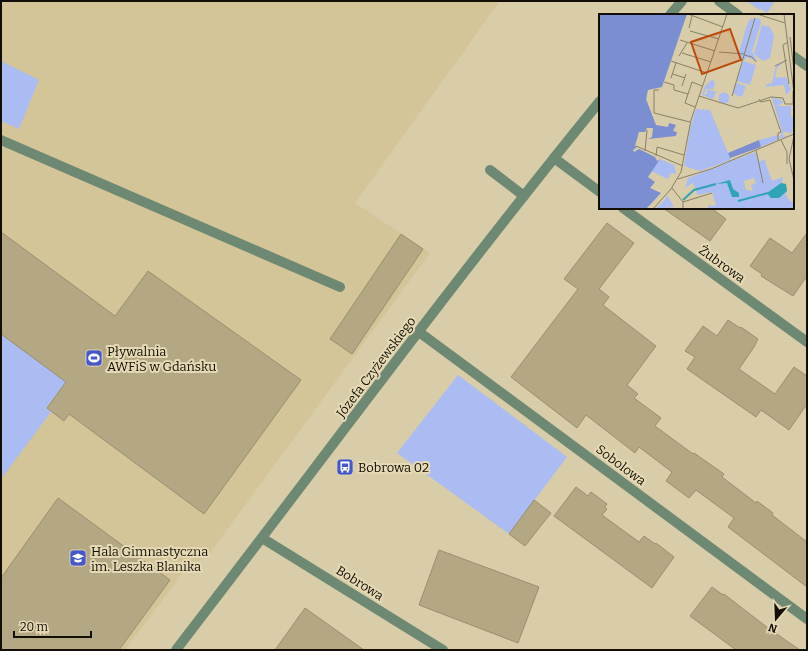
<svg xmlns="http://www.w3.org/2000/svg" width="808" height="651" viewBox="0 0 808 651" font-family="Bitter,serif">
<style>
.built{fill:#d4c599}
.green{fill:#abbcf3}
.building{fill:#b4a784;stroke:#9b8f6d}
.lines{fill:none;stroke-linecap:round;stroke-linejoin:round}
.minor{stroke:#6d8973;stroke-width:10}
.labels{text-anchor:middle;dominant-baseline:central;stroke-width:4;stroke-linejoin:round;paint-order:stroke}
.street-label{font-size:13px;fill:#120e03;stroke:#e6d9b5}
.poi-label{font-size:13px;fill:#120e03;stroke:#e6d9b5;text-anchor:start}
.inset-river{fill:none;stroke:#30a4b7;stroke-width:2}
.inset-road{fill:none;stroke:#898066;stroke-width:1}
.view{fill:#bd4a0a;fill-opacity:0.15;stroke:#bd4a0a;stroke-width:2}
.inset-edge{fill:none;stroke:#120e03;stroke-width:2}
</style>
<rect width="100%" height="100%" fill="#d9cca8"/>
<path class="built" d="M1,1H500L355,203L430,253L210,553L182,574L125,650H1Z"/>
<g class="green">
<path d="M747,1H775L767,13L761,9L759,10Z"/>
<path d="M1,61L39,80L19,129L1,121Z"/>
<path d="M1,334L66,382L46,408L51,412L1,479Z"/>
<path d="M458,375L567,457L509,534L397,453Z"/>
</g>
<g class="building">
<path d="M663,208H711L726,219L710,241Z"/>
<path d="M607,223L634,243L599,289L609,297L603,305L656,346L627,385L638,394L634,398L661,418L655,426L693,454L694,453L724,474L722,477L756,503L757,501L773,513L772,515L807,542V587L728,527L734,518L696,490L689,498L666,481L672,472L639,447L635,453L586,415L577,428L511,377L578,289L564,279Z"/>
<path d="M1,232L115,316L148,271L301,380L204,514L69,414L64,421L47,408L66,382L1,334Z"/>
<path d="M807,233V276L793,296L761,276L762,274L750,266L770,238L792,253Z"/>
<path d="M401,234L423,249L352,354L330,339Z"/>
<path d="M728,320L740,328L741,327L758,339L754,347L739,369L775,394L794,367L807,376V404L789,430L761,410L756,417L687,369L695,357L685,351L703,326L717,336Z"/>
<path d="M576,487L588,496L591,492L607,504L605,507L607,509L602,515L639,542L644,536L655,544L656,543L674,557L652,588L554,516Z"/>
<path d="M58,498L170,580L119,650H1V578Z"/>
<path d="M534,500L551,513L525,546L509,534Z"/>
<path d="M439,550L539,587L518,643L419,605Z"/>
<path d="M712,587L723,595L724,594L768,628L800,650H736L690,616Z"/>
<path d="M305,608L364,650H275Z"/>
</g>
<g class="lines">
<g class="minor">
<path d="M719,1L738,15"/>
<path d="M670,15L682,1"/>
<path d="M793,56L807,66"/>
<path d="M1,140L340,287"/>
<path d="M554,158L600,192"/>
<path d="M490,170L524,196"/>
<path d="M623,208L807,342"/>
<path d="M419,332L807,619"/>
<path d="M262,538L443,650"/>
<path d="M176,650C317,467 454,280 600,101"/>
</g>
</g>
<defs>
<g id="stadium-square" transform="scale(0.9)"><rect x="-9" y="-9" width="18" height="18" rx="4" fill="#4458cb" stroke="#e6d9b5"/><path d="M0-5a6.5 5 0 1 0 0 10a6.5 5 0 1 0 0-10ZM-3.5-1.8h7v3.6h-7Z" fill="#fff"/></g>
<g id="bus-square" transform="scale(0.9)"><rect x="-9" y="-9" width="18" height="18" rx="4" fill="#4458cb" stroke="#e6d9b5"/><path d="M-5-6H5V4H4V6H2V4H-2V6H-4V4H-5ZM-3.5-4V0h7V-4ZM-3.5 1.2v1.5H-2V1.2ZM2 1.2v1.5H3.5V1.2Z" fill="#fff"/></g>
<g id="university-square" transform="scale(0.9)"><rect x="-9" y="-9" width="18" height="18" rx="4" fill="#4458cb" stroke="#e6d9b5"/><path d="M0-5L7-2L0 1L-7-2ZM-4 1L0 2.5L4 1V4Q0 6-4 4Z" fill="#fff"/></g>
</defs>
<g fill-rule="evenodd">
<use href="#stadium-square" x="94" y="358"/>
<use href="#bus-square" x="345" y="467"/>
<use href="#university-square" x="78" y="558"/>
</g>
<g class="labels">
<g class="street-label">
<text transform="translate(722 264) rotate(36)">Żubrowa</text>
<text transform="translate(376 367) rotate(-53)">Józefa Czyżewskiego</text>
<text transform="translate(621 465) rotate(37)">Sobolowa</text>
<text transform="translate(360 583) rotate(32)">Bobrowa</text>
</g>
<g class="poi-label">
<text x="107" y="351">Pływalnia<tspan x="107" dy="15">AWFiS w Gdańsku</tspan></text>
<text x="358" y="467">Bobrowa 02</text>
<text x="91" y="551">Hala Gimnastyczna<tspan x="91" dy="15">im. Leszka Blanika</tspan></text>
</g>
</g>
<g transform="translate(599 14)">
<rect width="195" height="195" fill="#d9cca8"/>
<path d="M161,4L162,9L153,37L158,47L147,43L146,46H142L139,41L148,11L151,5ZM163,11L171,13L175,22L171,44L164,47L155,40ZM144,47L157,51L151,71L138,67ZM185,48L178,54L176,64L187,63L192,76L187,81L185,71L166,73L168,70L173,69L177,52ZM114,65L116,71L114,75H107L105,80L107,81L109,75L117,78L114,85L103,81L106,72ZM137,69L147,72L143,83L134,80ZM119.5 84a5.5 5.5 0 1 1 11 0a5.5 5.5 0 1 1-11 0ZM173,84L183,86L184,89L178,92H192V103H195L193,119L185,118L183,121L188,122L179,125L183,117ZM97,95L111,96L132,146L101,157L85,152L91,115ZM179,121L178,126L162,133L160,126ZM156,138L160,148L165,145L173,167L184,163L183,169L188,175L187,181L191,187L195,188V195H110L109,191L117,192L113,178L98,181L97,176L103,174L96,175L94,169L86,174L89,164ZM155,164L157,169L152,171L154,177L147,176L145,167ZM61,145L75,151L77,160L72,159L69,165L52,157ZM68,181L75,193L56,195L65,187Z" fill="#abbcf3" fill-rule="evenodd"/>
<path d="M0,0H88L63,73L49,76L47,85L57,111L69,113L70,109L77,111L74,117L78,118L77,122L49,125L53,123L54,114H48L46,118H40L36,132L38,133L34,136L35,138L40,135L56,143L58,147L61,145L49,163L56,168L51,174L62,179L47,195H0ZM160,126L162,133L131,144L129,139Z" fill="#7b8ed1"/>
<path d="M131,166L134,175L140,179V183H133L128,169L117,170ZM182,169L187,170L188,177L180,184H172L168,179Z" fill="#30a4b7"/>
<path class="inset-river" d="M84,186L95,176L117,170M139,187L169,179"/>
<path class="inset-road" d="M89,0L124,13M158,0L186,9M185,0L195,79M90,14L93,2M91,17L120,25M191,23L195,56M81,26L116,37M189,28L184,31L190,70M120,38L145,40M83,39L112,48M145,41L153,43L157,48M80,42L88,29M72,47L108,59M176,52L188,46M74,60L86,64M72,64L77,49M65,68L75,71V76L89,80L86,89L96,93M83,72L87,60M60,76H55V99L91,108M194,77V90M89,80L93,68L103,72M100,82L139,94L172,83L184,84L186,90H195M133,82L156,4M160,85L162,88L171,86L182,118L179,119V127M195,122L190,145L195,166M182,126L188,138V150M37,132L84,152M157,136L164,169M46,137L48,116M57,142L58,133L85,141M79,165L112,155L195,120M73,174L84,188V195M84,188L113,179M54,195L72,175L82,158L92,106L128,0"/>
<path class="view" d="M131,15L142,46L103,60L92,28Z"/>
<rect width="195" height="195" class="inset-edge"/>
</g>
<rect width="808" height="651" fill="none" stroke="#120e03" stroke-width="4"/>
<g transform="translate(776 619) rotate(199)" stroke="#e6d9b5" stroke-width="3" paint-order="stroke">
<path d="M0-3L7 15L0 10L-7 15Z" fill="#120e03"/>
<text y="-6" font-size="11" font-weight="bold" text-anchor="middle" fill="#120e03">N</text>
</g>
<path d="M14 631v6h77v-6" fill="none" stroke="#120e03" stroke-width="2"/>
<text x="20" y="631" font-size="12" fill="#120e03" stroke="#e6d9b5" stroke-width="3" paint-order="stroke">20 m</text>
</svg>
